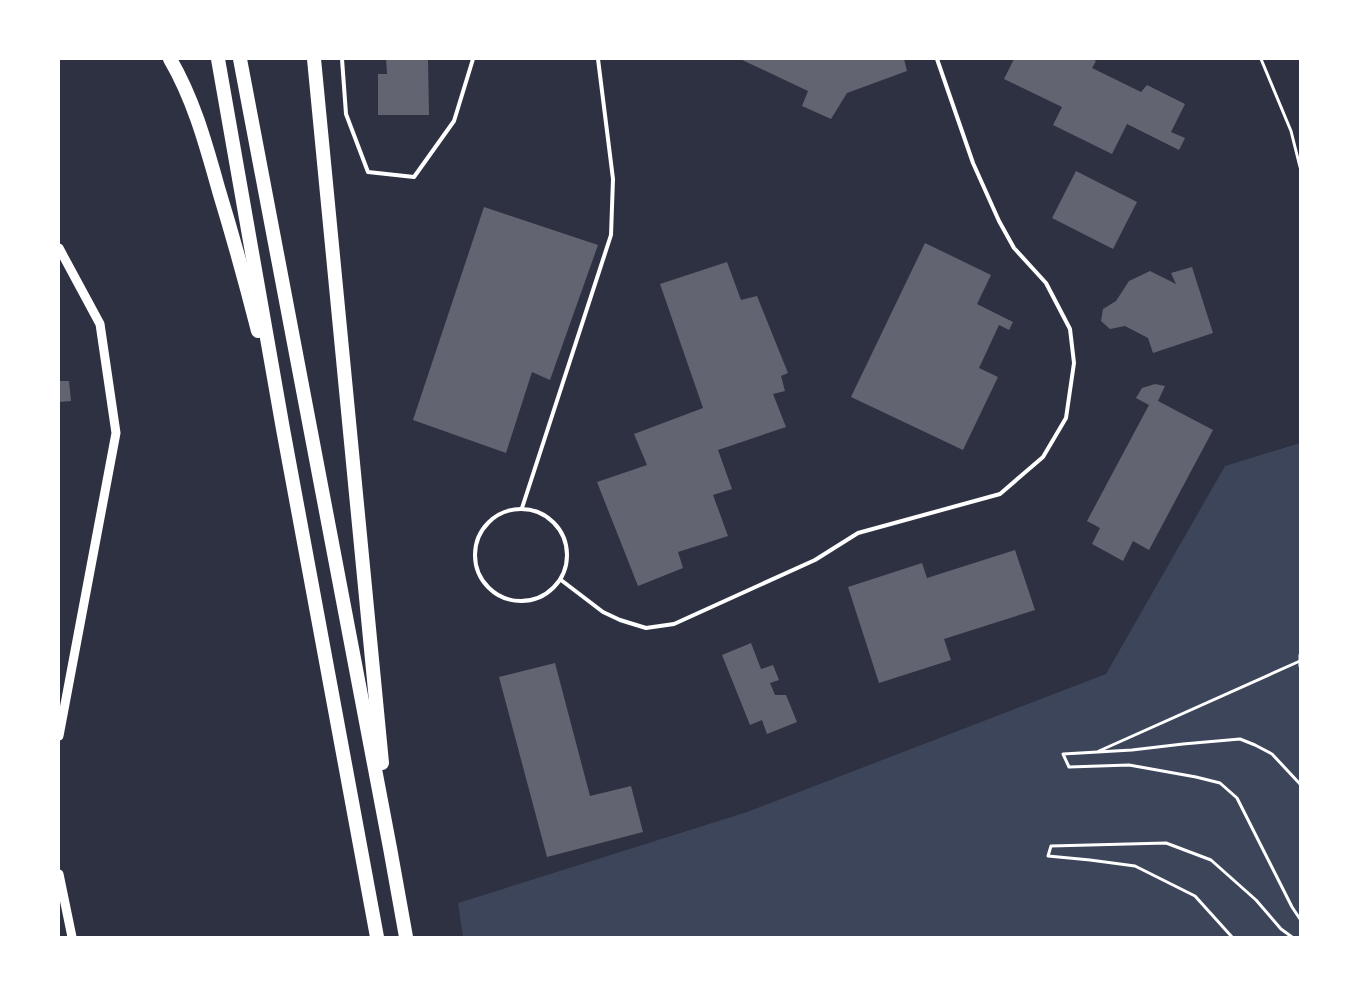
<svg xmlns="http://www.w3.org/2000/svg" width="1359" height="996" viewBox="0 0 1359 996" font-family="'Public Sans',sans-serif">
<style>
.green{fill:#3c4559}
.building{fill:#626471}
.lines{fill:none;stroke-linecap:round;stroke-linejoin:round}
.path{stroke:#fff;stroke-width:3}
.service{stroke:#fff;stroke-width:4}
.tertiary{stroke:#fff;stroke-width:9}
.trunk{stroke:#fff;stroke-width:14}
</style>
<rect width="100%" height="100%" fill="#2d3142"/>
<path class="green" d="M1300,443V937H463L458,903L747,812L1106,674L1225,466Z"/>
<g class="building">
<path d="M386,59H428L429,115H378V74H387Z"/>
<path d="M740,59H904L907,71L847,93L831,119L802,106L808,91Z"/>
<path d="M1014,59H1092L1096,61L1092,68L1141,92L1147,85L1185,104L1171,132L1185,138L1179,150L1127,124L1112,154L1053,125L1062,107L1004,79Z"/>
<path d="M1076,171L1137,202L1113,249L1052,218Z"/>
<path d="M484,207L598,245L550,380L532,372L506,453L413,420Z"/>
<path d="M925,243L991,275L977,304L1013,322L1009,330L999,325L979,368L998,377L963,450L851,397Z"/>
<path d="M727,262L741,300L757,296L788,373L781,376L785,391L773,394L786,427L718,450L732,489L713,495L728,536L678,552L683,568L638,586L597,482L647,465L634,434L703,408L660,284Z"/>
<path d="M1192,267L1213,333L1153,353L1148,338L1125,326L1110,329L1101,321L1103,309L1116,301L1129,281L1150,271L1176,284L1171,273Z"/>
<path d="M59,381H69L71,401L59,402Z"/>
<path d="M1155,384L1165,386L1158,401L1213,430L1149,550L1133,541L1123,561L1092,544L1100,528L1087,521L1149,405L1136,398L1142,388Z"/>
<path d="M1015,550L1035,610L944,639L951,660L879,683L848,587L922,563L927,578Z"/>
<path d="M751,643L761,669L773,665L779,680L770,683L775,695H786L797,722L767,734L762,720L750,725L722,655Z"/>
<path d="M555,663L590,796L631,786L643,832L547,857L499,677Z"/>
</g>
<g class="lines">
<g class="path">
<path d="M1261,59L1291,131L1300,167"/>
<path d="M1300,655V666"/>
<path d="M1099,751L1300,661"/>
<path d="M1300,784L1272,754L1255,745L1240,739L1183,744L1132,750L1063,754L1069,767L1129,765L1196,777L1220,783L1237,798L1292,907L1300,919"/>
<path d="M1232,937L1195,896L1135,866L1090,860L1048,856L1051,846L1166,843L1211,860L1256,900L1281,929L1292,937"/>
</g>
<g class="service">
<path d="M342,59L346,114L368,172L414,177L454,121L473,59"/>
<path d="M522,508L611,235L613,179L598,59"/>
<circle cx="521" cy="555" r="46"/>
<path d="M561,580L603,612L620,620L646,628L674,624L815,560L858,533L1000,494L1043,457L1066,418L1074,363L1070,329L1046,283L1014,248L999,221L973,163L937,59"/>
</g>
<g class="tertiary">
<path d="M59,248L100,324L116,433L59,736"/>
<path d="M59,874L72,937"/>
</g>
<g class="trunk">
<path d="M170,59C194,100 206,145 219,191C233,237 246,284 258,331"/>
<path d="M218,59L283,429L377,937"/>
<path d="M240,59L390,848L406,937"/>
<path d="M314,59L382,763"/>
</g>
</g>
<rect width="1359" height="996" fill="none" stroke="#ffffff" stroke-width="120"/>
</svg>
